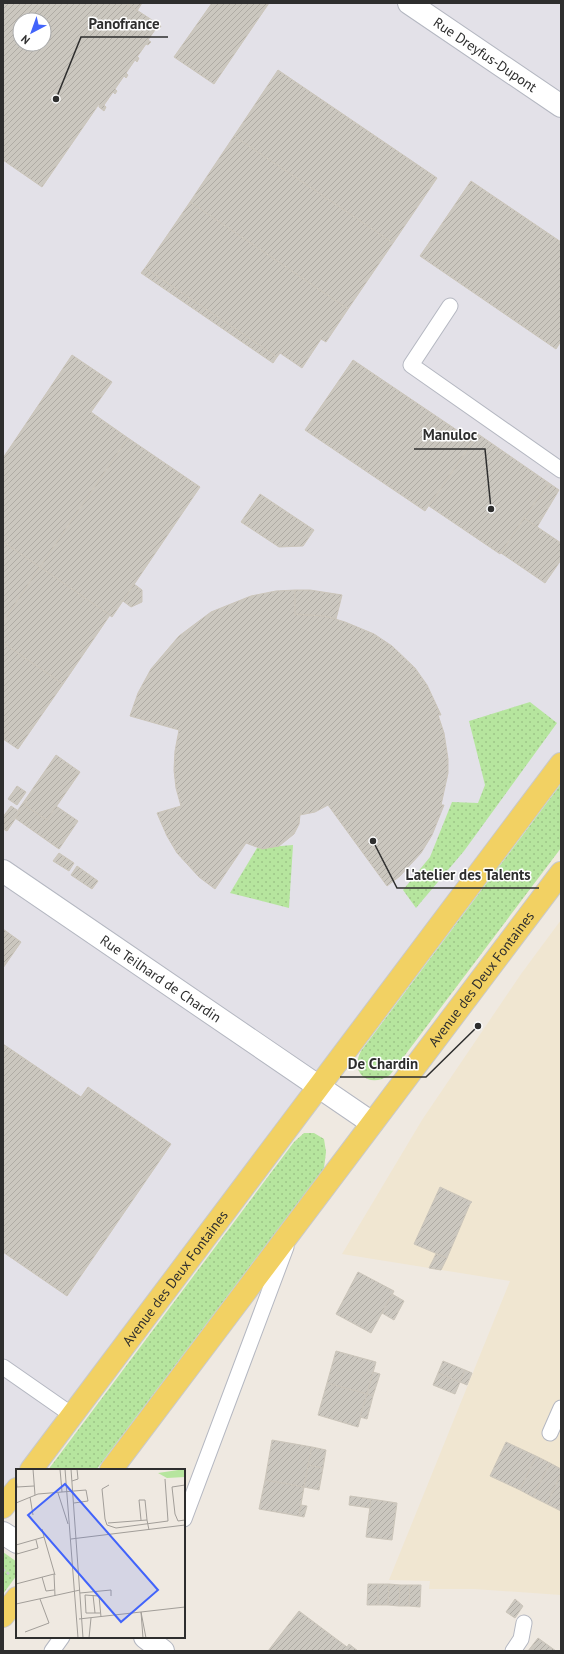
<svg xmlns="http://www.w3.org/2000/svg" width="564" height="1654" viewBox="0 0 564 1654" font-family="'PT Sans',sans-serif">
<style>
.industrial{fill:#e3e1e8;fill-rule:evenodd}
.education{fill:#f0e6d1}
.grass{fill:url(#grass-dots)}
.building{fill:url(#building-hatch);stroke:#cbc5ba;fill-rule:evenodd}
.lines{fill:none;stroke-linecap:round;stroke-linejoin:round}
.lane-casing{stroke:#b4b7c1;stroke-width:17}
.street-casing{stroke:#b4b7c1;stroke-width:24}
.primary-casing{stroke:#c9c9c9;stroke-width:24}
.path{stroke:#c9c9c9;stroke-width:2.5;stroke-dasharray:3 2;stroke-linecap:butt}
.lane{stroke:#fff;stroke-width:15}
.street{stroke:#fff;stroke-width:22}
.primary{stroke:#f2d163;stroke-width:22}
.labels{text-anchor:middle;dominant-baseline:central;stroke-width:3;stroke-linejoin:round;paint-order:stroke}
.street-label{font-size:14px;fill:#2e2e2e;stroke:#fff}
.inset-road{fill:none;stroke:#a29e99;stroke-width:1}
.view{fill:#4264fb;fill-opacity:0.15;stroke:#4264fb;stroke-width:2}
.inset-edge{fill:none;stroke:#2e2e2e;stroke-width:2}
.leader{fill:none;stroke:#2e2e2e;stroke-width:1.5}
.callout-dot{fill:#2e2e2e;stroke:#fff;stroke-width:1.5}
.callout-label{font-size:15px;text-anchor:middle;font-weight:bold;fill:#2e2e2e;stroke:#fff;stroke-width:3;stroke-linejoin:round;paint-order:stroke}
</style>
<defs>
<pattern id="grass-dots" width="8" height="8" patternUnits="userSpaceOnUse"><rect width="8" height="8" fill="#b6e59e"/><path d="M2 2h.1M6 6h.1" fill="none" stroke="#9dc588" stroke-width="1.8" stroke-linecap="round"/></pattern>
<pattern id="building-hatch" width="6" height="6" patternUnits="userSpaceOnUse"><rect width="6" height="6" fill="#cbc7bf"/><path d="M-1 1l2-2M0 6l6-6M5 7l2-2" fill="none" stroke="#afaba4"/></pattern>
</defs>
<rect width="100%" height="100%" fill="#efe9e1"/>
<path class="industrial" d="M3,3H561V764L31,1470H17V1489L3,1507ZM20,20H44V44H20Z"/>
<path class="education" d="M561,920V1595L474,1589H429L430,1581L389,1580L510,1281L342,1254L422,1120L521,974Z"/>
<g class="grass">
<path d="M530,702L557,723L464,851L416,908L403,890L430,857L452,802L478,803L485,785L469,721Z"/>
<path d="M561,784V848L390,1075C369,1089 349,1073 361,1051Z"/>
<path d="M293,845L289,908L230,893L257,848Z"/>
<path d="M304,1133H314L324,1139L326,1152L324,1168L96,1470H48L294,1142Z"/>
<path d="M3,1552L17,1562V1575L3,1594Z"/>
</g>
<g class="building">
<path d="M3,3H126L161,26L159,29L157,27L148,40L151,42L148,45L146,44L137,57L139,58L137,62L135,60L126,73L128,75L126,78L124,76L115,89L117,91L115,94L113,92L104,105L106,107L104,111L99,107V104L42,187L3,160ZM20,20H44V44H20Z"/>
<path d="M126,3H142L137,11Z"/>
<path d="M212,3H269L214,84L174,57Z"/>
<path d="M278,70L437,178L393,243L234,136Z"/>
<path d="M234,136L393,243L348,309L190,202Z"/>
<path d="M471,181L561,242V341L556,349L420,256Z"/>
<path d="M190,202L348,309L326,342L321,339L302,368L280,353L277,357L145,268Z"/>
<path d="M145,268L277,357L273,363L141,273Z"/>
<path d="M72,355L112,382L91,412L128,438L40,567L3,542V458Z"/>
<path d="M353,360L473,441L425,511L305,430Z"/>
<path d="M478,434L549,483L500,554L429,506Z"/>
<path d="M128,438L200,487L112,617L40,567Z"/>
<path d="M549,483L559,490L537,527L524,518Z"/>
<path d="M260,494L314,530L303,546L279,547L241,522Z"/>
<path d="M524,518L561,543V560L545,583L501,553Z"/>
<path d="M3,542L40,567L3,622Z"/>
<path d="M40,567L110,615L63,684L3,643V622Z"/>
<path d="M134,584L142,590V602L131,607L123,601Z"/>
<path d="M295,590V614L325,616L345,622L374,634L392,646L415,668L427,685L441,715H438L444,733L448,759V773L441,805H444L432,835L421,853L400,876L387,886L328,805L315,812L300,815L299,824L294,834L279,846L262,849L246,843L215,889L199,877L177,853L167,836L157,813L181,806L176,788L174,770L175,751L179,730L130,716L138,693L151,669L179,636L211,612L251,596L276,591Z"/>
<path d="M295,590H310L342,595L336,619L325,616L295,614Z"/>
<path d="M3,643L63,684L18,749L3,739Z"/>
<path d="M56,755L80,772L47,820L24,805L27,801L25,800Z"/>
<path d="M17,786L26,792L17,805L8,799Z"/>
<path d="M25,800L27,801L24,805L47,820L56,806L78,821L59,849L15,818L20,812L18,810Z"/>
<path d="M11,806L20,812L7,831L3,829V817Z"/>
<path d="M59,853L74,863L69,871L53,861Z"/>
<path d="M77,866L98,881L92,889L71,875Z"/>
<path d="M3,929L21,942L3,968Z"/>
<path d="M3,1044L81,1097L88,1087L171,1144L67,1296L3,1252Z"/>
<path d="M440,1187L472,1202L470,1204L447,1258L414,1244Z"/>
<path d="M436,1254L447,1258L441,1270L429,1268Z"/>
<path d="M358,1272L394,1291L371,1333L336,1314Z"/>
<path d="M392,1294L404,1301L394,1320L382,1313Z"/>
<path d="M336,1351L376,1362L367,1394L327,1383Z"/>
<path d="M443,1361L465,1370L460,1382L438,1373Z"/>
<path d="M465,1370L472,1373L467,1385L460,1382Z"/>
<path d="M373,1372L380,1374L373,1396L367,1394Z"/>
<path d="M438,1373L460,1382L455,1394L433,1385Z"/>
<path d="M327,1383L367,1394L358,1427L318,1415Z"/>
<path d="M367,1394L373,1396L367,1419L360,1417Z"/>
<path d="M272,1440L312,1447L304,1487L265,1480Z"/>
<path d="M506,1442L536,1456L520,1490L490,1476Z"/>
<path d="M312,1447L326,1450L323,1468L308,1465Z"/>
<path d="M536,1456L550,1463L533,1497L520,1490Z"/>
<path d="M550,1463L561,1469V1474L547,1504L533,1497Z"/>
<path d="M308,1465L323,1468L319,1490L304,1487Z"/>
<path d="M561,1474V1511L547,1504Z"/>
<path d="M265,1480L304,1487L299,1516L259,1509Z"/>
<path d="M350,1496L371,1499L370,1508L349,1505Z"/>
<path d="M371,1499L397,1503L392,1540L366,1537Z"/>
<path d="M301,1505L307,1506L304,1517L299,1516Z"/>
<path d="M368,1584H378V1605H367Z"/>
<path d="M378,1584H389L388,1605H378Z"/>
<path d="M389,1584L400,1585L399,1606L388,1605Z"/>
<path d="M400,1585H410L409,1606H399Z"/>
<path d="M410,1585H421L420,1607L409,1606Z"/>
<path d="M515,1599L523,1606L515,1618L506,1612Z"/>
<path d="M299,1611L347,1647L349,1644L358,1651H268Z"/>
<path d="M538,1638L556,1651H528Z"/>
</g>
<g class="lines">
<g class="lane-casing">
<g id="lane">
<path d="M450,306L411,365L561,470"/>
<path d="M3,1367L72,1415"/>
<path d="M550,1433L561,1408"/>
<path d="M184,1519L286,1247"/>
<path d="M52,1651L62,1637"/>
<path d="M513,1651L521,1639L524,1623"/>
</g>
</g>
<g class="street-casing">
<g id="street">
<path id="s1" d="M409,3L561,106"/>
<path id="s2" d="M3,871L372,1123"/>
<path d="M3,1533L17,1542"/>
<path d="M145,1637L163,1651"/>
</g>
</g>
<g class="primary-casing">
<g id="primary">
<path id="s3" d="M31,1470L561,764"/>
<path id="s4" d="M111,1470L561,873"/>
<path d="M3,1507L17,1489"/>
<path d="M3,1616L17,1598"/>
</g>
</g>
<path class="path" d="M3,1569L10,1575"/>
<use href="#lane" class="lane"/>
<use href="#street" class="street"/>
<use href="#primary" class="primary"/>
</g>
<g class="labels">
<g class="street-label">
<text stroke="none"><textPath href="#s1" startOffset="92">Rue Dreyfus-Dupont</textPath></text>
<text stroke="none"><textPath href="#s2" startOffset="191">Rue Teilhard de Chardin</textPath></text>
<text stroke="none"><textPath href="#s4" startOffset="615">Avenue des Deux Fontaines</textPath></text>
<text stroke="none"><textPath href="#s3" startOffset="240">Avenue des Deux Fontaines</textPath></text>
</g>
</g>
<g transform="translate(16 1469)">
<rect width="169" height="169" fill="#efe9e1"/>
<path d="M169,0V8L151,9L142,4Z" fill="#b6e59e"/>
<path class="inset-road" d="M44,0L46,23M49,0L62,169M55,0L67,169M0,9L1,18L18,17M56,12L62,10L61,0M93,16L86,20L89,50L91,56L100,59L152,52L149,10M169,16L156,18L159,45L162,52L169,51M42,24L52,55M19,26L17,0H20M14,28L17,46M0,34L22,25L70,21L72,32L58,34M125,51L123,31H129L131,51M92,54L131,51L133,61M28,68L39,106M55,70L169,56M0,76L28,68L26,60M0,80L1,85L22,79L20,71M26,108L30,122L38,121M0,115L38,105L39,127M64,124L95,121V127M69,126L83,127L85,148M69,126L70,144H84M77,126L79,144M0,135L64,121M63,150L169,138M9,163L33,154L24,130M73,169L75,149M127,169L125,143L130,169"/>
<path class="view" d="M49,15L142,121L105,153L12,46Z"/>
<rect width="169" height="169" class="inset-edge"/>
</g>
<path class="leader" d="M56 99L81 37H168M491 509L485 449H414M373 841L397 888H539M478 1026L426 1077H340"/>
<g class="callout-dot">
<circle cx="56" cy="99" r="4"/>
<circle cx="491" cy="509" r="4"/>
<circle cx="373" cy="841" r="4"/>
<circle cx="478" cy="1026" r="4"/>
</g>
<g class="callout-label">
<text x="124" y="29">Panofrance</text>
<text x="450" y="440">Manuloc</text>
<text x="468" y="880">L'atelier des Talents</text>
<text x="383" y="1069">De Chardin</text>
</g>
<rect width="564" height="1654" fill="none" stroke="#2e2e2e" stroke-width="8"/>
<g transform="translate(32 32) rotate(221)"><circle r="19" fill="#ffffff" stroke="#ababab"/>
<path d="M0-3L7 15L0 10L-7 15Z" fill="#4264fb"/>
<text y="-6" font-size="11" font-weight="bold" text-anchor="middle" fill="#2e2e2e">N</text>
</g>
</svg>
